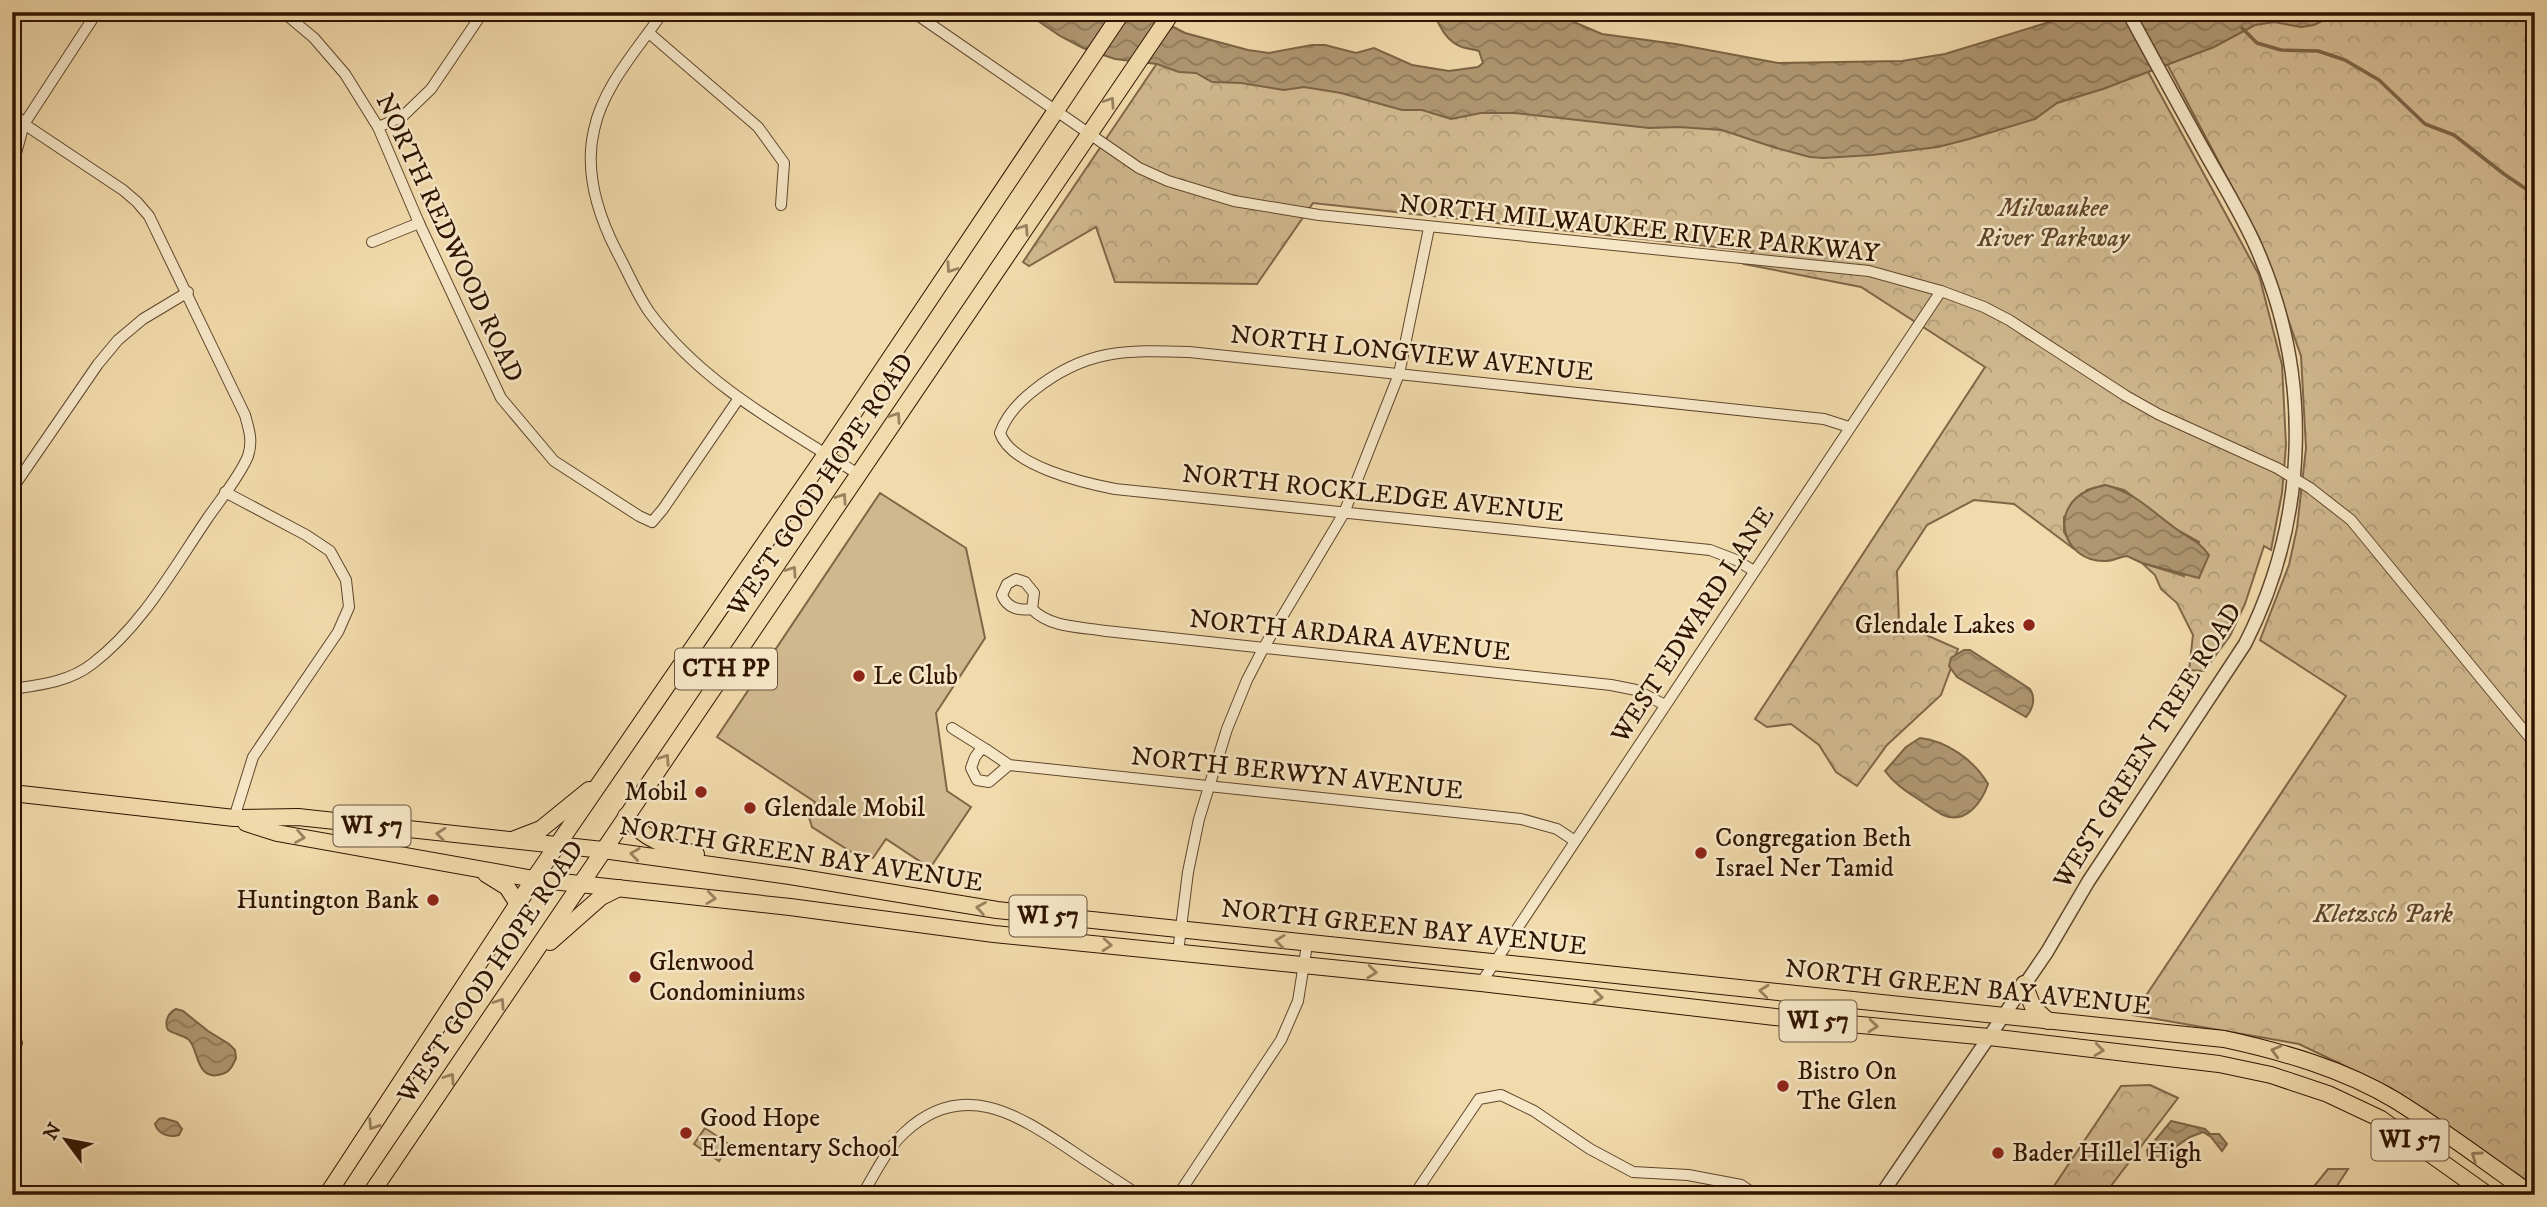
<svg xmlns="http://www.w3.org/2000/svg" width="2547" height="1207" viewBox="0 0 2547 1207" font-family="'IM FELL DW Pica',serif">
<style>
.green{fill:#d0b88e;stroke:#806647;stroke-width:2}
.forest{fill:url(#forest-crowns);stroke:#806647;stroke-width:2}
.water{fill:url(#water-waves);stroke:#7c6344;stroke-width:2}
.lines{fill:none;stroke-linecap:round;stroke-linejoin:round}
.stream{stroke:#7c6344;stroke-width:3.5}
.minor-casing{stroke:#60462b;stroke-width:12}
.tertiary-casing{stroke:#60462b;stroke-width:15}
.primary-casing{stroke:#301400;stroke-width:18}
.minor{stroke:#f6e7c8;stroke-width:10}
.tertiary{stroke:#f6e7c8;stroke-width:12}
.primary{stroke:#f1daab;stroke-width:16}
.oneway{stroke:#9a815e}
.poi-dot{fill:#8f2418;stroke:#f6e7c8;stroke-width:2.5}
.labels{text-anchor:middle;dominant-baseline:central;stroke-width:5;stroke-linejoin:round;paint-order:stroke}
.shield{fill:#f6e7c8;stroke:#6b533c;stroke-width:2}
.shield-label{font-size:24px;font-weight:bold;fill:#301400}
.park-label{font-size:26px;font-style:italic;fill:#60452b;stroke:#f6e7c8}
.street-label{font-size:26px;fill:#301400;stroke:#f6e7c8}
.poi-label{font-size:26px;fill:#301400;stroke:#f6e7c8;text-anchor:start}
</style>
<defs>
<pattern id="forest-crowns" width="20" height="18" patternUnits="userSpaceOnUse" patternTransform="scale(1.75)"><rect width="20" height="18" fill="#d0b88e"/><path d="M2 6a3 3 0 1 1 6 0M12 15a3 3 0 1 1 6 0" fill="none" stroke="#b39d79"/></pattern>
<pattern id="water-waves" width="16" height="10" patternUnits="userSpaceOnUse" patternTransform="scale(1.75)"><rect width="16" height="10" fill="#af9771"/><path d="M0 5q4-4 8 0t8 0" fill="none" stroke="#8f7a5a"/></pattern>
</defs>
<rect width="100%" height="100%" fill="#f1daab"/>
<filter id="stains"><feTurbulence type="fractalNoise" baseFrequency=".00286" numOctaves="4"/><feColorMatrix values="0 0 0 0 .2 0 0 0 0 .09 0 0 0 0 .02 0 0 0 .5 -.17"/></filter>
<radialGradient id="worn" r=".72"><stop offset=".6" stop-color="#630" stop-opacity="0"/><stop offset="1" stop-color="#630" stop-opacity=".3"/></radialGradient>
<path class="green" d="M880,493L966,548L985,638L936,713L947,791L971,807L930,868L886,839L873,858L856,855L812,827L808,814L815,802L717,737Z"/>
<g class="forest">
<path d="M2187,12H2535V1186L2391,1088L2299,1044L2133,1015L2346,696L2260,640L2289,565L2297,528L2306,448L2301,356L2260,240L2147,26Z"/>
<path d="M1170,44L1398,76L2146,68L2259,275L2282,365L2286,445L2282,493L2271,550L2264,546L2245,604L2230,636L2204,671L2189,670L2193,635L2177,603L2161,589L2155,575L2142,563L2184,576L2199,542L2176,529L2124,490L2105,485L2087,490L2064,517V532L2074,549L2014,504L1974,500L1927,525L1897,571L1899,623L1958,649L1941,695L1887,745L1857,786L1836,772L1819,745L1791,724L1767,727L1755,719L1985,367L1861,287L1744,264L1753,251L1313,203L1257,284L1115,282L1096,227L1029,266L1023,262Z"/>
<path d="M2150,1085L2178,1098L2104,1195H2048L2121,1086Z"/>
<path d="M705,1128L730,1145L719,1161L694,1144Z"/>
<path d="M2328,1169H2348L2331,1195H2311V1190Z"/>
</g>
<g class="water">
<path d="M1025,12H1145L1185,33L1248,50L1269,53L1312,45H1325L1356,53L1374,48L1412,65L1449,71L1478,67L1483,63L1479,51C1473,49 1468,49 1462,47C1446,41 1440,27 1433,12L1553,13L1602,34L1676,44L1778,63L1902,61L1945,54L2053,21L2073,12H2335L2336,14L2314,25L2301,27L2274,22L2255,25L2214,47L2103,89L2057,103L2035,119L1969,139L1938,147L1872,155L1823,158L1810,157L1776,148L1722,130L1678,127L1649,128L1515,113H1481L1451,119L1422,110H1402L1341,93L1304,87L1284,90L1241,83L1212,82L1196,73L1179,72L1157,64L1115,59L1083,48L1060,36Z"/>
<path d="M2105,485C2136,493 2150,510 2175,528C2188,538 2198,540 2209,555L2199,578L2142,563L2127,556C2119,557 2113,561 2105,561C2062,562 2048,507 2089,490C2094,487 2100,487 2105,485Z"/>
<path d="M1964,650H1970L2030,689C2036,698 2033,709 2026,717L1957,677L1949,666L1951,658Z"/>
<path d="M1920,738C1947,741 1974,760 1988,784C1982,802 1966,825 1943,815C1937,812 1930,807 1924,803C1909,793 1896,786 1885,771L1906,747Z"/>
<path d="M176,1009L183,1011L208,1031L229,1044L235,1050L236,1058C233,1065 230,1072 222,1074C195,1083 199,1047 188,1039C182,1035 174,1034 168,1030C164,1022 168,1013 176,1009Z"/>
<path d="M163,1118L177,1122L182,1129L179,1135C169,1138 158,1134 155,1124L159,1119Z"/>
<path d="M2171,1121L2205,1129L2210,1134H2219L2227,1144L2222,1151L2211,1137L2203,1132L2190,1137L2158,1159L2148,1157L2147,1150Z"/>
</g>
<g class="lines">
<path class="stream" d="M2242,28L2257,43L2281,50L2318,51L2345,60L2379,80L2425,124L2454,135L2504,174L2529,191L2535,192"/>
<g class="minor-casing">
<g id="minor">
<path d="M283,12L314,38L345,74L378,127L419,223L501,398L554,461L639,516L652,522L663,509L739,398"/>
<path d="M663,12C638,49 603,86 594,130C584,172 598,215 617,252C628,272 637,295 650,313C702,384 785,428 858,474"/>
<path d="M913,12L1139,168L1168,181L1234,201L1319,215L1869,271L1941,291L1984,307L2009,320L2126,396L2158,414L2277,468L2310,488L2351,520L2535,744"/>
<path d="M649,33L758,127L784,163L781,205"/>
<path d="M12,111L24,124L123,190L137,202L149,216L245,415C249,429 253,441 248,456C240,476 220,500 207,519C173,569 142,626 92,664C69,682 40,685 12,689"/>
<path d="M378,127L402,117L431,89L483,12"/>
<path d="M12,168L24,124L97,12"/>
<path d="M372,242L419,223"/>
<path d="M12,489L98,364L118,340L143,319L188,292"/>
<path d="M225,492L306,535L330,551L346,580L349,607L338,632L253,757L234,818"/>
<path d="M1754,571L1736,560L1710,550L1115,489C1084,483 1011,466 1000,433C1006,416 1019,402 1033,391C1085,349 1125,350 1189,352L1824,419L1849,427"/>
<path d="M1032,609C1019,611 1007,608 1002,595L1007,584L1016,579L1025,582L1034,593L1032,609C1050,628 1082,627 1106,631L1611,685L1636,690L1665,705"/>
<path d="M952,728L987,750"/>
<path d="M1009,765L989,782L977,780L971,768L975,757L981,749L987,750L1009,765L1521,819L1557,829L1575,841"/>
<path d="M1178,952L1188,872L1199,819L1227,729L1247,680L1264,647L1344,513L1399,374L1429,228"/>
<path d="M1481,983L1941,291"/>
<path d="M12,1033L17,1043L12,1056"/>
<path d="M862,1195C875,1174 886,1150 904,1133C962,1078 1017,1114 1072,1151C1094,1166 1116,1180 1139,1195"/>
<path d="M1178,1195L1281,1040L1298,1001L1307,945"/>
<path d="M1414,1195L1479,1099L1501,1095L1534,1111L1590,1149L1633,1172L1688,1175L1741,1185L1756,1195"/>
</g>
</g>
<g class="tertiary-casing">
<path id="tertiary" d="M1881,1195L2047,952L2088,882L2245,644C2307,522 2313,381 2259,254C2245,220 2225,188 2207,156C2180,108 2154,60 2128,12"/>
</g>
<g class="primary-casing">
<g id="primary">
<path d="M12,793L234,818L298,817L603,850L790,876L997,910L2224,1039C2284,1052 2343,1069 2395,1100C2442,1129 2487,1163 2532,1195"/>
<path d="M626,816C643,840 669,847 696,854"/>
<path d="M246,823L277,833L534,879L790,907L994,934L1481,983L1775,1017L1989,1037L2219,1064L2271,1075L2328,1094L2381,1119L2488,1195"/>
<path d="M515,839L541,829L589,790"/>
<path d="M486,874L507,887L518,904"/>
<path d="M550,942L601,897L619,888"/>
<path d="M2024,984L2033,1007L2048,1021"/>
<path d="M327,1195L534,879L826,454L1122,12"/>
<path d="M370,1195L1172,12"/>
</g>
</g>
<use href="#minor" class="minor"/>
<use href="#tertiary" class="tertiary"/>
<use href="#primary" class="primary"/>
</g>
<defs><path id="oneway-chevron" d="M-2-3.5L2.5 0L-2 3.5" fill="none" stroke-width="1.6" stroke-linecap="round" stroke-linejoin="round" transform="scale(1.75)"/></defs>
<g class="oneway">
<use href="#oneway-chevron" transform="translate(1110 102) rotate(-56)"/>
<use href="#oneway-chevron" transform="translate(1024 229) rotate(-56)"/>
<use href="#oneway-chevron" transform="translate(951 268) rotate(124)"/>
<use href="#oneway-chevron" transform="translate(896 417) rotate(-56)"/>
<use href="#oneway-chevron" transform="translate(842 498) rotate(-56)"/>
<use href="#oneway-chevron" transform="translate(792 571) rotate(-56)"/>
<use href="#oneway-chevron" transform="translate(665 759) rotate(-56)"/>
<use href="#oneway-chevron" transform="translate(441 834) rotate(-174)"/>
<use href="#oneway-chevron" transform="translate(300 837) rotate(10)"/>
<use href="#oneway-chevron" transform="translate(635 854) rotate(-172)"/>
<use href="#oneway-chevron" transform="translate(711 898) rotate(7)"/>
<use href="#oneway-chevron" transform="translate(981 908) rotate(-171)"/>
<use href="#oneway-chevron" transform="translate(1280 941) rotate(-173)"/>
<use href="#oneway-chevron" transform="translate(1107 945) rotate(5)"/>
<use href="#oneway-chevron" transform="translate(1372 972) rotate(6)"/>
<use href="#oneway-chevron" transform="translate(1764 991) rotate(-174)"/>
<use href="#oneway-chevron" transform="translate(1598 997) rotate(6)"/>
<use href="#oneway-chevron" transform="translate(500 1003) rotate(-56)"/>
<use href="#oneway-chevron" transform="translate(1873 1026) rotate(5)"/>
<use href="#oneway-chevron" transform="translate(2099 1050) rotate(7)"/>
<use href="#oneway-chevron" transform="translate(2276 1051) rotate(-165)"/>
<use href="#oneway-chevron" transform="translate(450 1078) rotate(-56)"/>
<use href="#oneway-chevron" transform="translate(373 1125) rotate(123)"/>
<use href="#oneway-chevron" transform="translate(2476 1156) rotate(-145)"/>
</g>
<g class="poi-dot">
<circle cx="2029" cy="625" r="7"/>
<circle cx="859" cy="676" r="7"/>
<circle cx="701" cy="792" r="7"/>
<circle cx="750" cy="808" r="7"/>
<circle cx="1701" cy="853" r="7"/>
<circle cx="433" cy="900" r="7"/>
<circle cx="635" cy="977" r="7"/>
<circle cx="1783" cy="1086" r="7"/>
<circle cx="686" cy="1133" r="7"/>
<circle cx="1998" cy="1153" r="7"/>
</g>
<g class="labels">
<g class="shield">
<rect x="675" y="648.5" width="102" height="41" rx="5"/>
<rect x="333.5" y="805.5" width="77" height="41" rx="5"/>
<rect x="1009.5" y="895.5" width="77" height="41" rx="5"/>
<rect x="1779.5" y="1000.5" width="77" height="41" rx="5"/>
<rect x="2371.5" y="1119.5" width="77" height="41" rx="5"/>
</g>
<g class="shield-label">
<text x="726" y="669">CTH PP</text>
<text x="372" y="826">WI 57</text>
<text x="1048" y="916">WI 57</text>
<text x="1818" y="1021">WI 57</text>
<text x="2410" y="1140">WI 57</text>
</g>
<g class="park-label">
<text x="2053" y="208">Milwaukee<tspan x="2053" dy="30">River Parkway</tspan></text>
<text x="2383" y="914">Kletzsch Park</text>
</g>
<g class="street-label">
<text transform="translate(1639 229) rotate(6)">NORTH MILWAUKEE RIVER PARKWAY</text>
<text transform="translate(449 238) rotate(65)">NORTH REDWOOD ROAD</text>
<text transform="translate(1412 354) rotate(6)">NORTH LONGVIEW AVENUE</text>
<text transform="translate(821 485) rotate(-56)">WEST GOOD HOPE ROAD</text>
<text transform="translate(1373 494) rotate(6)">NORTH ROCKLEDGE AVENUE</text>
<text transform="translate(1693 625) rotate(-57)">WEST EDWARD LANE</text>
<text transform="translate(1350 636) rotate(6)">NORTH ARDARA AVENUE</text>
<text transform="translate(2148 746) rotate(-58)">WEST GREEN TREE ROAD</text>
<text transform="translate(1297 774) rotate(6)">NORTH BERWYN AVENUE</text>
<text transform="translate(801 855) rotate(9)">NORTH GREEN BAY AVENUE</text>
<text transform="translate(1404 928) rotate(6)">NORTH GREEN BAY AVENUE</text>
<text transform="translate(491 972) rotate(-56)">WEST GOOD HOPE ROAD</text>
<text transform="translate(1968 988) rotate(6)">NORTH GREEN BAY AVENUE</text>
</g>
<g class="poi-label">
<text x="2015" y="625" text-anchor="end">Glendale Lakes</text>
<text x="873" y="676">Le Club</text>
<text x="687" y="792" text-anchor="end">Mobil</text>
<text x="764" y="808">Glendale Mobil</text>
<text x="1715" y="838">Congregation Beth<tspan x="1715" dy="30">Israel Ner Tamid</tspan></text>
<text x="419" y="900" text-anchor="end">Huntington Bank</text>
<text x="649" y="962">Glenwood<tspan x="649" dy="30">Condominiums</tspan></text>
<text x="1797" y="1071">Bistro On<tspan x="1797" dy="30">The Glen</tspan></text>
<text x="700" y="1118">Good Hope<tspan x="700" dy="30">Elementary School</tspan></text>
<text x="2012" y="1153">Bader Hillel High</text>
</g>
</g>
<rect width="2547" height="1207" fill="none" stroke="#f1daab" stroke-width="42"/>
<rect x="14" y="14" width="2519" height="1179" fill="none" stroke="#301400" stroke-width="3.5"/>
<rect x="21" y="21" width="2505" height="1165" fill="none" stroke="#301400" stroke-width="2"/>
<g transform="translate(66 1140) rotate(302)" stroke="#f6e7c8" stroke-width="5" paint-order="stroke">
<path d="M0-5L12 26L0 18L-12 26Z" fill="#301400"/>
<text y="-10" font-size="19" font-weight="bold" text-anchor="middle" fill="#301400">N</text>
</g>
<rect width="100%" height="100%" filter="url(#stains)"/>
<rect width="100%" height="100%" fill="url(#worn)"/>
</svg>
